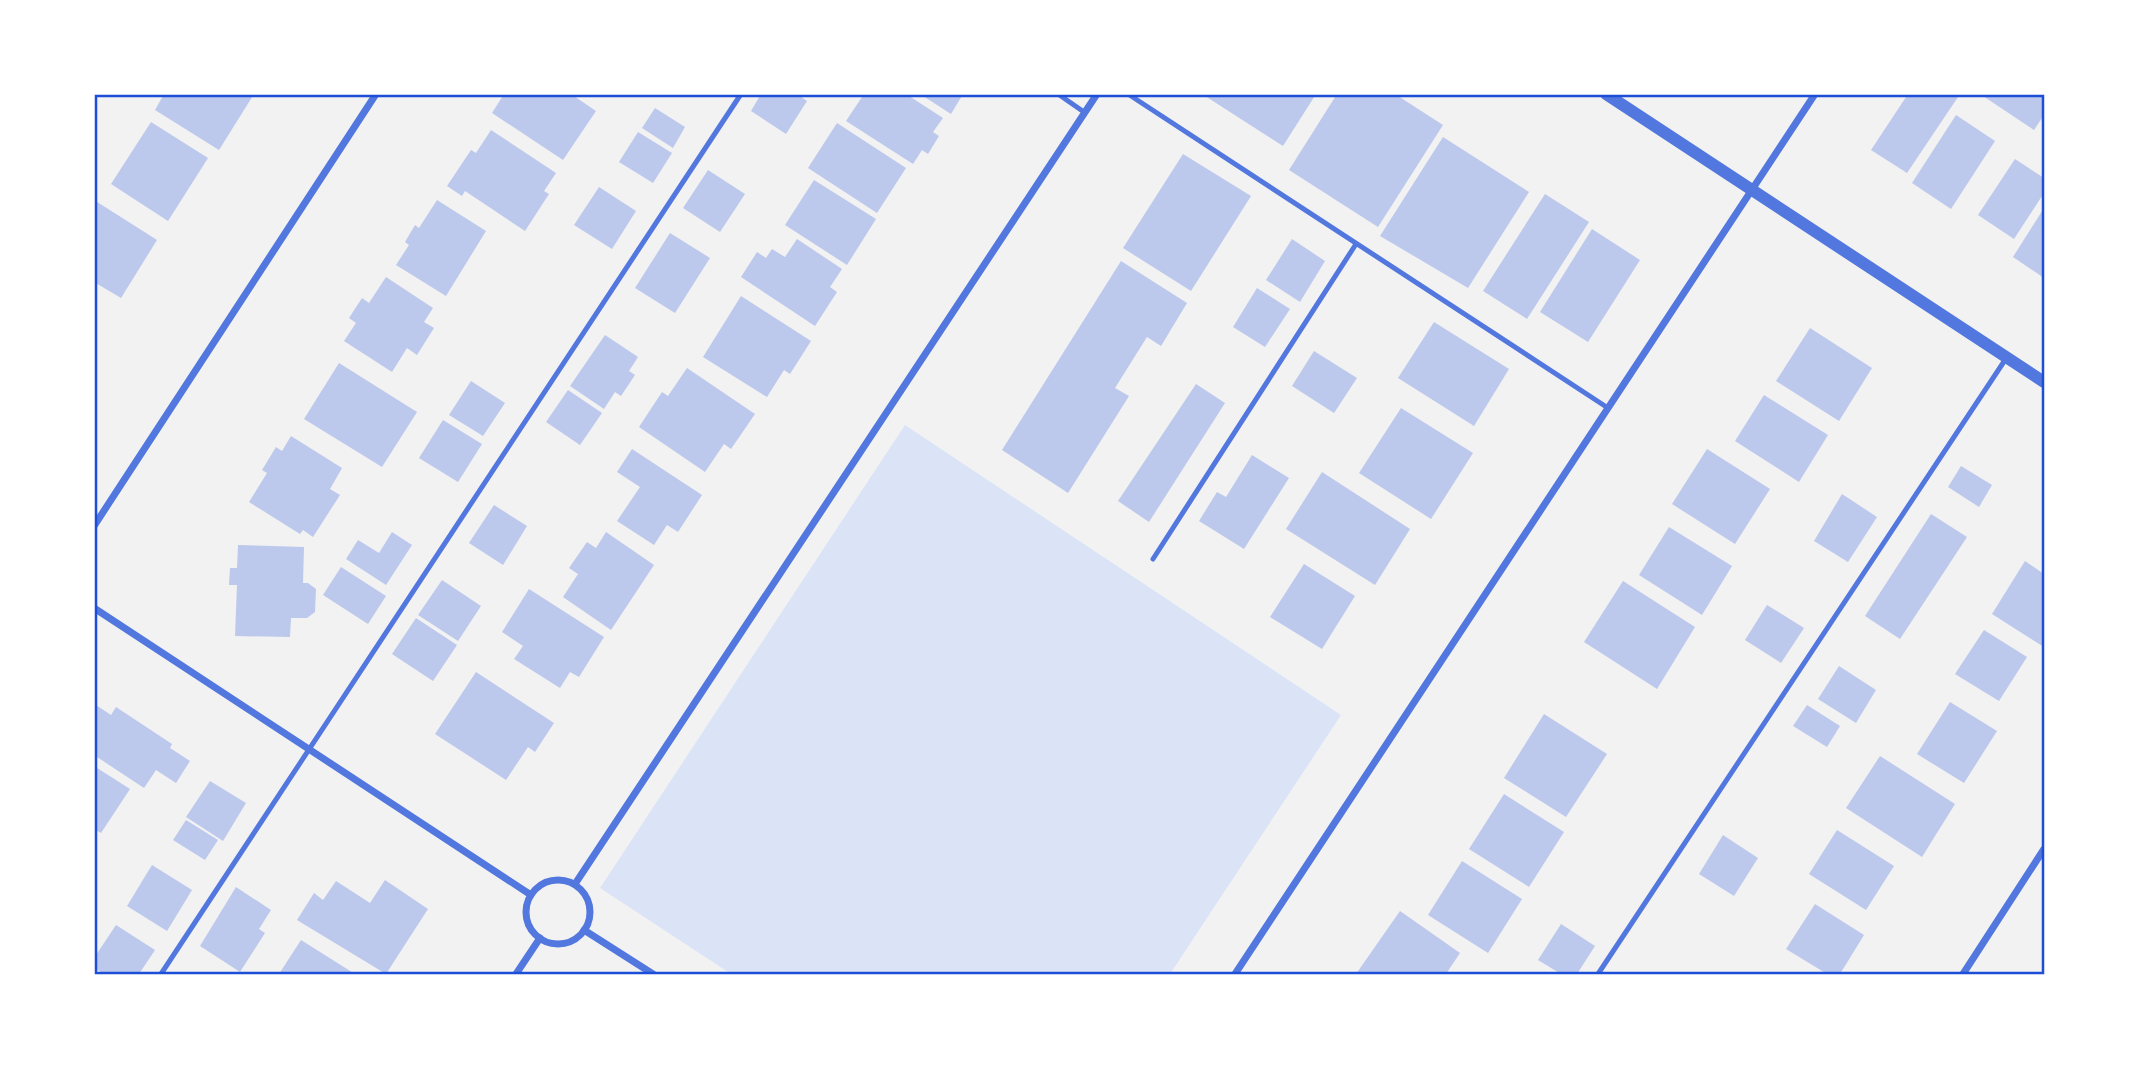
<svg xmlns="http://www.w3.org/2000/svg" width="2139" height="1069" viewBox="0 0 2139 1069" font-family="'PT Sans Narrow',sans-serif">
<style>
.green{fill:#dbe4f7}
.building{fill:#bdc9ec}
.lines{fill:none;stroke-linecap:round;stroke-linejoin:round}
.service{stroke:#5277de;stroke-width:5}
.minor{stroke:#5277de;stroke-width:7}
.tertiary{stroke:#5277de;stroke-width:12}
.neatline{fill:none;stroke:#1d4ed8;stroke-width:2.5}
</style>
<rect width="100%" height="100%" fill="#f2f2f2"/>
<path class="green" d="M905,425L1341,715L1170,974H731L600,888Z"/>
<g class="building">
<path d="M164,94H254L219,150L155,110Z"/>
<path d="M504,94H571L596,111L563,160L492,113Z"/>
<path d="M761,94H797L807,101L786,134L751,111Z"/>
<path d="M864,94L878,97L880,94H906L943,118L933,132L939,136L928,154L922,150L913,164L846,121Z"/>
<path d="M920,94H963L951,114Z"/>
<path d="M1202,94H1316L1283,146Z"/>
<path d="M1337,94H1395L1443,125L1378,227L1289,170Z"/>
<path d="M1908,94H1954L1958,97L1907,173L1871,150Z"/>
<path d="M1980,94H2044V115L2034,130Z"/>
<path d="M655,108L685,127L673,148L642,128Z"/>
<path d="M1956,115L1995,141L1951,209L1912,183Z"/>
<path d="M151,122L208,158L168,221L111,184Z"/>
<path d="M837,123L906,168L877,213L808,168Z"/>
<path d="M491,130L556,173L544,191L549,194L525,231L465,191L462,196L447,186L471,150L476,153Z"/>
<path d="M638,132L672,153L653,183L619,162Z"/>
<path d="M1443,137L1529,192L1468,288L1380,236Z"/>
<path d="M1183,154L1251,196L1191,291L1123,248Z"/>
<path d="M2015,159L2044,178V193L2014,239L1978,215Z"/>
<path d="M708,170L745,194L720,232L683,208Z"/>
<path d="M814,180L876,219L847,265L785,225Z"/>
<path d="M599,187L636,211L612,249L574,225Z"/>
<path d="M1545,194L1589,222L1527,319L1483,291Z"/>
<path d="M94,200L157,240L121,298L94,282Z"/>
<path d="M437,200L486,231L446,296L396,265L409,245L405,242L415,225L419,228Z"/>
<path d="M2044,208V278L2013,257Z"/>
<path d="M1592,229L1640,260L1588,342L1540,312Z"/>
<path d="M670,233L710,258L675,313L635,288Z"/>
<path d="M797,239L842,269L830,287L837,292L815,326L741,277L757,252L766,258L772,249L785,257Z"/>
<path d="M1292,239L1325,261L1300,302L1266,280Z"/>
<path d="M1121,261L1187,303L1161,346L1147,337L1115,388L1129,396L1068,493L1002,450Z"/>
<path d="M386,277L433,308L424,322L434,328L417,355L407,348L392,372L344,341L356,323L349,318L362,298L369,303Z"/>
<path d="M1257,288L1290,309L1265,347L1233,327Z"/>
<path d="M741,296L811,341L790,374L784,370L767,397L703,357Z"/>
<path d="M1434,322L1509,369L1474,426L1398,378Z"/>
<path d="M1810,328L1872,368L1839,421L1776,381Z"/>
<path d="M605,335L638,357L629,371L635,375L621,396L615,392L604,409L570,386Z"/>
<path d="M1314,351L1357,378L1334,413L1292,386Z"/>
<path d="M339,363L417,412L382,467L304,419Z"/>
<path d="M687,368L755,414L731,449L724,444L705,472L639,427L662,392L668,396Z"/>
<path d="M471,381L505,403L483,436L449,415Z"/>
<path d="M1196,384L1225,403L1149,522L1118,501Z"/>
<path d="M568,390L602,413L580,445L546,422Z"/>
<path d="M1764,395L1828,435L1799,482L1735,441Z"/>
<path d="M1401,408L1473,453L1431,519L1359,473Z"/>
<path d="M443,420L482,444L458,482L419,458Z"/>
<path d="M291,436L342,468L330,489L340,495L313,537L303,530L300,534L249,502L267,473L262,470L276,447L282,451Z"/>
<path d="M632,449L702,495L678,532L667,525L654,545L617,521L640,487L617,472Z"/>
<path d="M1707,449L1770,489L1735,544L1672,504Z"/>
<path d="M1252,455L1289,478L1244,549L1199,521L1217,492L1226,497Z"/>
<path d="M1961,466L1992,485L1979,507L1948,487Z"/>
<path d="M1322,472L1410,529L1375,585L1286,529Z"/>
<path d="M1842,494L1877,517L1848,562L1814,541Z"/>
<path d="M494,505L527,526L503,565L469,543Z"/>
<path d="M1931,514L1967,537L1900,639L1865,616Z"/>
<path d="M1669,527L1732,566L1702,615L1639,575Z"/>
<path d="M392,532L412,545L386,585L346,559L358,540L379,553Z"/>
<path d="M606,532L654,565L611,630L563,597L578,574L569,568L587,542L596,548Z"/>
<path d="M238,545L304,547L303,583H308L316,589L315,612L307,618H291L290,637L235,636L237,585H229L230,568H237Z"/>
<path d="M2025,561L2044,574V647L1992,614Z"/>
<path d="M1304,564L1355,596L1322,649L1270,617Z"/>
<path d="M341,567L386,596L368,624L323,595Z"/>
<path d="M442,580L481,606L458,641L418,615Z"/>
<path d="M1623,581L1695,627L1657,689L1584,642Z"/>
<path d="M529,589L604,637L579,677L570,672L560,688L514,659L523,646L502,632Z"/>
<path d="M1767,605L1804,628L1781,663L1745,640Z"/>
<path d="M416,618L457,645L433,681L392,654Z"/>
<path d="M1984,630L2027,657L1999,701L1955,674Z"/>
<path d="M1839,666L1876,690L1856,723L1818,699Z"/>
<path d="M476,672L554,723L535,752L528,747L506,780L435,734Z"/>
<path d="M1950,702L1997,731L1964,783L1917,754Z"/>
<path d="M96,705L111,715L116,707L172,744L170,748L190,761L176,783L156,770L144,788L94,755Z"/>
<path d="M1807,705L1840,726L1827,747L1793,726Z"/>
<path d="M1544,714L1607,754L1566,817L1504,778Z"/>
<path d="M1880,756L1955,804L1922,857L1846,808Z"/>
<path d="M94,766L130,789L101,833L94,829Z"/>
<path d="M210,781L246,803L223,841L186,817Z"/>
<path d="M1504,794L1564,832L1529,887L1469,849Z"/>
<path d="M186,820L218,840L205,860L173,840Z"/>
<path d="M1837,830L1894,866L1866,910L1809,874Z"/>
<path d="M1723,835L1758,858L1734,896L1699,874Z"/>
<path d="M1462,861L1522,899L1488,953L1428,915Z"/>
<path d="M152,865L192,890L167,931L127,906Z"/>
<path d="M385,880L428,909L386,974L297,920L314,893L323,900L336,881L370,903Z"/>
<path d="M236,887L271,910L259,929L265,933L240,972L200,946Z"/>
<path d="M1815,904L1864,935L1840,974H1827L1786,949Z"/>
<path d="M1400,911L1460,953L1446,974H1356Z"/>
<path d="M1561,924L1595,946L1577,974H1561L1538,960Z"/>
<path d="M116,925L155,950L139,974H104L94,968V958Z"/>
<path d="M301,940L355,974H279Z"/>
</g>
<g class="lines">
<g class="service">
<path d="M1058,94L1084,112"/>
<path d="M1128,94L1608,408"/>
<path d="M1153,559L1356,244"/>
<path d="M161,974L741,94"/>
<path d="M1598,974L2007,357"/>
</g>
<g class="minor">
<path d="M94,526L376,94"/>
<path d="M94,608L531,895"/>
<circle cx="558" cy="912" r="32"/>
<path d="M575,884L1097,94"/>
<path d="M584,930L653,974"/>
<path d="M516,974L540,938"/>
<path d="M1235,974L1815,94"/>
<path d="M1963,974L2044,849"/>
</g>
<path class="tertiary" d="M1606,94L2044,382"/>
</g>
<rect width="2139" height="1069" fill="none" stroke="#ffffff" stroke-width="192"/>
<rect x="96" y="96" width="1947" height="877" class="neatline"/>
</svg>
